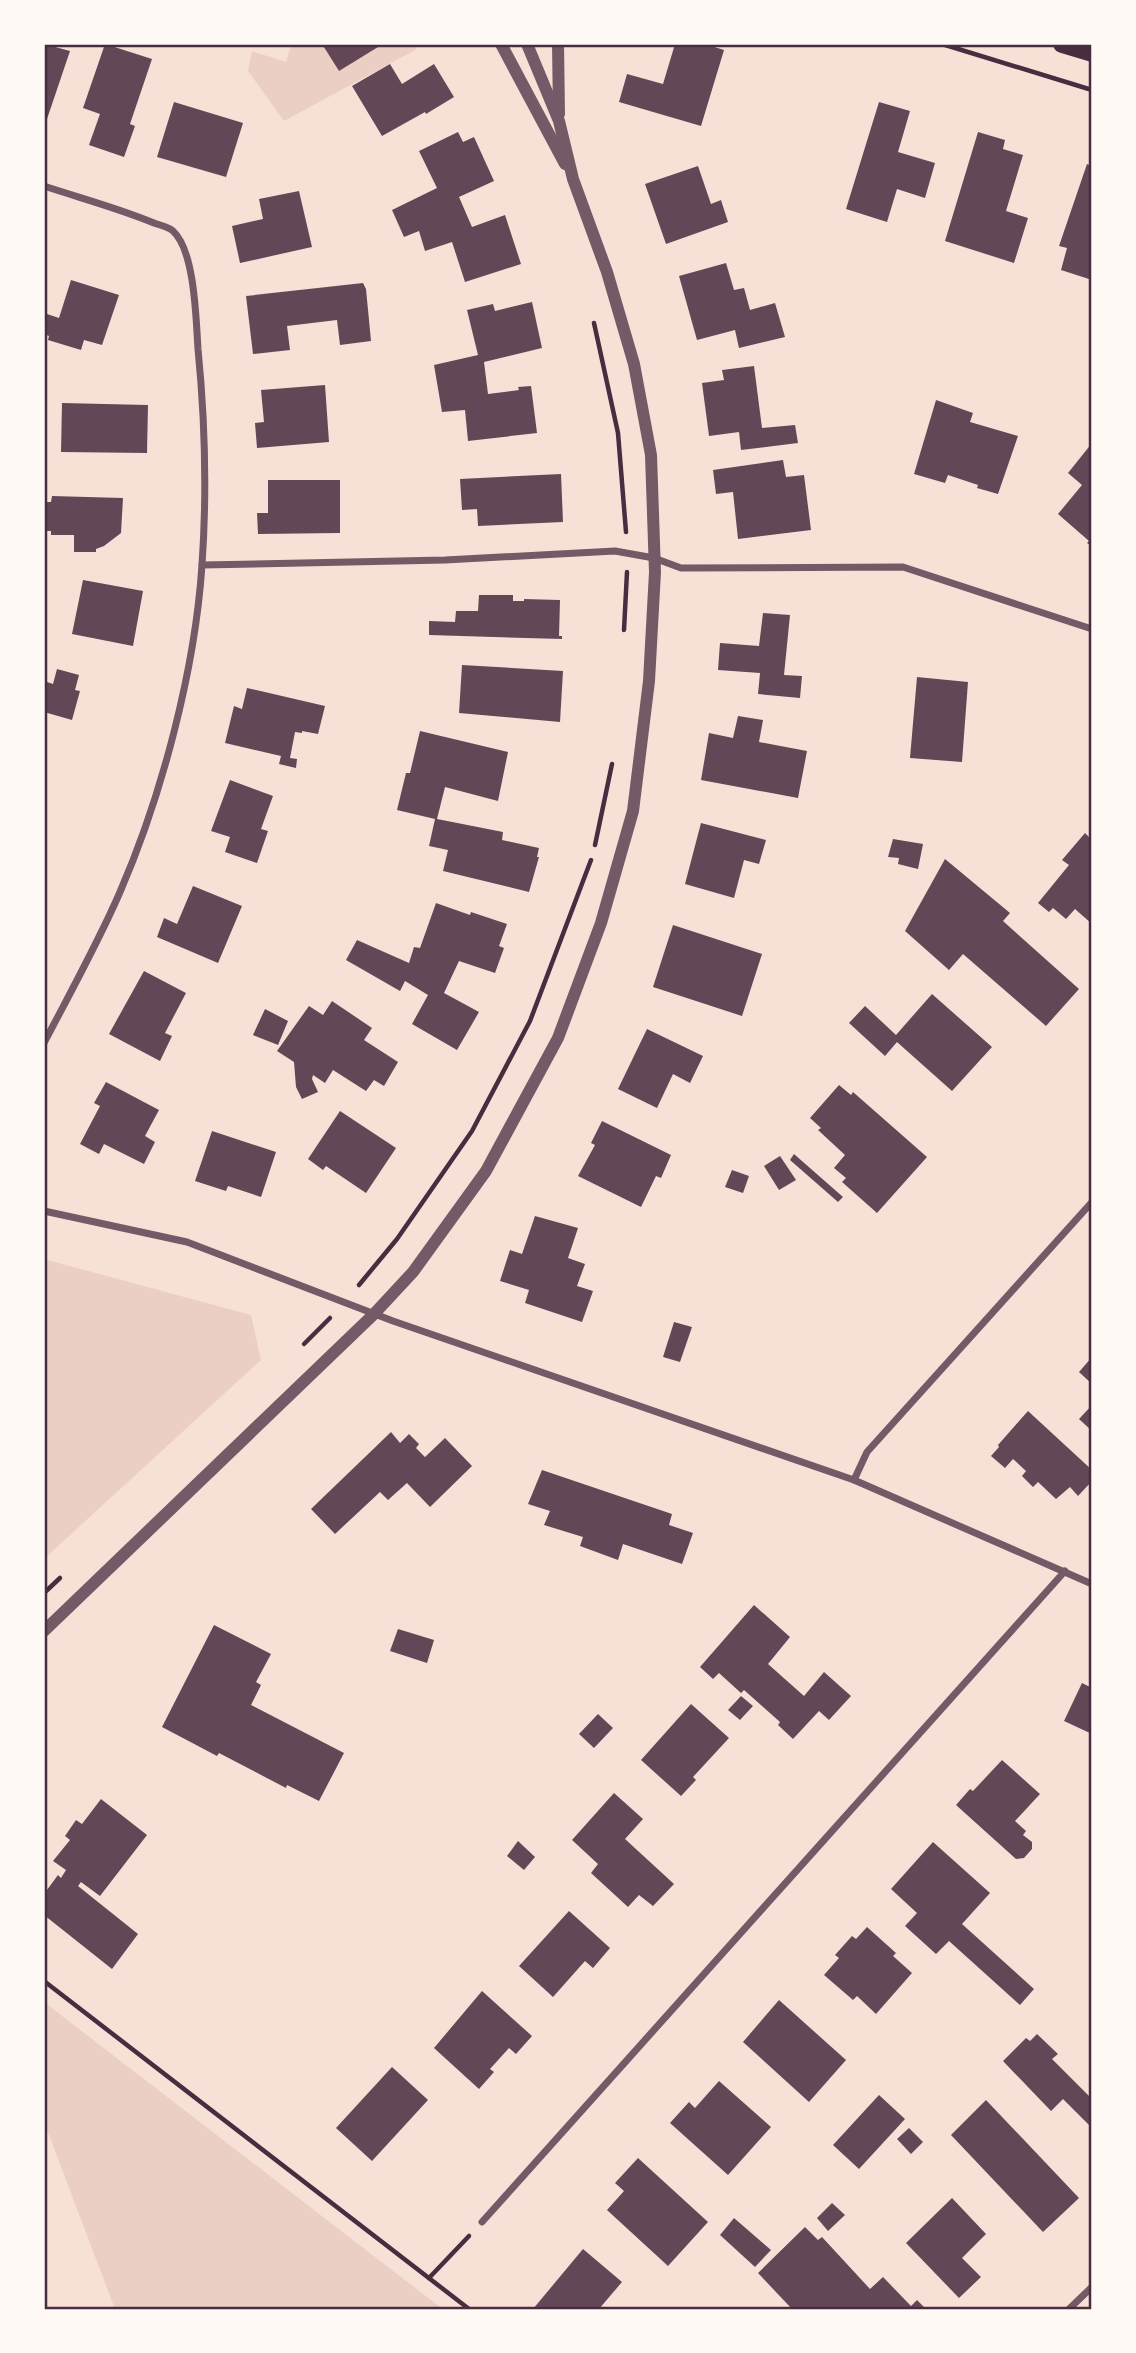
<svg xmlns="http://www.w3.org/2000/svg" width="1136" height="2353" viewBox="0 0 1136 2353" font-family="Montserrat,sans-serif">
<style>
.green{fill:#ebcfc5}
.building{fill:#644757}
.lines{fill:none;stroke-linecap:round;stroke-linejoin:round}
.path{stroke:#4a2c40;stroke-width:4.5}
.minor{stroke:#755966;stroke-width:7}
.tertiary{stroke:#755966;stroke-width:12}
.primary{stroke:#4a2c40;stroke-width:18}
.neatline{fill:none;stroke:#4a2c40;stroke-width:2.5}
</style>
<rect width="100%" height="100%" fill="#f7e1d7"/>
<g class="green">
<path d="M291,44H322L339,71L383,44H414L417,49L284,121L248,71L252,51L286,62Z"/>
<path d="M44,1259L251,1315L261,1360L44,1559Z"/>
<path d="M44,2002L427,2297L443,2309H115L44,2122Z"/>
</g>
<g class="building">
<path d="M44,44L70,51L46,122L44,121Z"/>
<path d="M105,44L152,59L130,124L135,126L124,157L89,145L100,114L83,108Z"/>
<path d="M322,44H383L339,71Z"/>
<path d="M675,44H705L724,50L701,126L619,102L627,74L663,84Z"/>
<path d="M390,64L402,84L434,64L454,97L426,114L425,112L382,136L352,86Z"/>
<path d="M174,102L243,123L226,177L157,157Z"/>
<path d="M879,102L910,111L898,152L935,163L925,198L897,189L887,222L846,209Z"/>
<path d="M458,132L463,142L474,137L494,181L459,197L472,227L505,215L521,264L465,282L452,242L425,251L419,231L404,237L392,210L437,188L419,151Z"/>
<path d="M978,132L1005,140L1003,149L1023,155L1006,211L1028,218L1014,263L945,241Z"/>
<path d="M1087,164L1092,166V280L1061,270L1067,248L1059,246Z"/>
<path d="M698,166L711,204L721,200L728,222L666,244L645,184Z"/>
<path d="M299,191L312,247L240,263L232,226L263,219L259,199Z"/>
<path d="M726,263L734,290L744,288L750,310L775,303L785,337L739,348L735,330L697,340L679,276Z"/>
<path d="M71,280L119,295L102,345L84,340L81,350L48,340L49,336L44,334V313L59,318Z"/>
<path d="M363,283L366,289L371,341L340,345L337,320L287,326L290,350L253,354L246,296Z"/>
<path d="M532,302L542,348L484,362L488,394L519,390L518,387L531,386L537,433L468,441L465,410L442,412L434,365L478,355L467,310L493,304L495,311Z"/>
<path d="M754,366L762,428L795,425L798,443L741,450L739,432L709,436L702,383L724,380L722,370Z"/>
<path d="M325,385L329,442L257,448L255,423L264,422L261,390Z"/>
<path d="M936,400L973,413L970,422L1018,436L998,494L977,488L978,485L948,475L945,483L914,474Z"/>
<path d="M62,403L148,405L147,453L61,452Z"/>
<path d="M1092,443V543L1090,545L1087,543L1089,541L1058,514L1082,485L1068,473Z"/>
<path d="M783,460L786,477L804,475L811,530L738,539L733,492L716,494L713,470Z"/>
<path d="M561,474L563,522L478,526L477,509L462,510L460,479Z"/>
<path d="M268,480H340V533L258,534L257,513H268Z"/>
<path d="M52,496L123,498L121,533L104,546L96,549V552H74V535H51V531H44V502H51Z"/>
<path d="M83,580L143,591L133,646L72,634Z"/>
<path d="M479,595H513V601H524V599L560,600L559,636H562V639L429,635V621L455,622L456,611H478Z"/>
<path d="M763,613L790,615L784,675L802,676L800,698L758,694L760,673L718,670L720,643L759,646Z"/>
<path d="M462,665L563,671L560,722L459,713Z"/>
<path d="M57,669L79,675L75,690L80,691L72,720L44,712V681L53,684Z"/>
<path d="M917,677L968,682L962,762L910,758Z"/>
<path d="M247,688L325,706L318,734L302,731V733L295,732L290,758L297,759L296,768L279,764L281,756L225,743L234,706L242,709Z"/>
<path d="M738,716L763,720L759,742L807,751L798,798L701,780L709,733L733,738Z"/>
<path d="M420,731L508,752L498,801L445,787L437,819L503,832L502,840L539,848L537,857H539L529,892L443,871L448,850L429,846L435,819L397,810L406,773H410Z"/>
<path d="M230,780L273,796L261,829L268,831L257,863L225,852L230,837L211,831Z"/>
<path d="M701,823L766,840L759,864L744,860L734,898L685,884Z"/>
<path d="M1085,833L1092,840V924L1075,909L1066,919L1053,908L1049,912L1038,903L1069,865L1062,860Z"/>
<path d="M893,839L923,844L918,869L898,864L899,858L888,857Z"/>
<path d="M945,859L1010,913L1003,921L1079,989L1046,1026L963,954L949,970L905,931Z"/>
<path d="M193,886L242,906L218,963L157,937L164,918L177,924Z"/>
<path d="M436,903L470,915L471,912L507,924L499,946L504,948L495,973L459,961L444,993L479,1012L457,1050L412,1024L428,995L405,981L400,991L346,960L357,940L409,963L414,947L420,948Z"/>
<path d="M673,925L762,954L742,1016L653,987Z"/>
<path d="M144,971L186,993L165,1033L172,1036L160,1061L109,1034Z"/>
<path d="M932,994L992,1047L952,1091L897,1042L885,1056L849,1023L865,1006L896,1035Z"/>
<path d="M332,1001L372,1028L364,1040L398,1062L384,1086L374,1080L366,1091L333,1070L325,1083L313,1075L312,1079L318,1092L302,1099L296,1087L294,1062L277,1051L309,1006L323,1015Z"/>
<path d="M265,1009L288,1021L278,1045L253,1035Z"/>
<path d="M647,1029L703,1056L690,1083L673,1074L657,1108L618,1089Z"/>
<path d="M106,1082L159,1110L145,1136L155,1142L144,1164L104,1144L99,1154L80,1144L100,1106L94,1103Z"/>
<path d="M839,1085L851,1095L853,1092L927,1157L877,1213L842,1182L846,1178L834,1168L845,1155L818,1130L821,1128L810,1118Z"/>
<path d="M340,1111L396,1148L366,1193L326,1166L323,1170L308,1159Z"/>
<path d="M602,1121L671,1155L661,1178L656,1176L641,1207L578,1176L595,1145L591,1143Z"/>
<path d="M212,1131L276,1152L261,1197L228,1186L226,1191L195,1181Z"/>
<path d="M794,1154L843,1197L838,1202L790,1160Z"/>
<path d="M780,1156L796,1180L779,1190L764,1166Z"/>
<path d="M732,1170L749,1176L743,1193L725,1187Z"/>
<path d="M535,1216L578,1228L568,1258L585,1264L577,1286L593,1291L582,1322L525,1303L529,1290L500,1281L510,1250L522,1254Z"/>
<path d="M674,1322L692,1327L680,1362L663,1357Z"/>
<path d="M1092,1357V1384L1079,1372Z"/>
<path d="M1092,1405V1431L1079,1419Z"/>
<path d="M1028,1411L1092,1470V1481L1078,1496L1070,1487L1056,1499L1038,1482L1033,1487L1022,1476L1026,1471L1013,1459L1005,1468L991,1456L999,1447L998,1445Z"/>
<path d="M391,1432L400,1443L409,1434L419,1444L416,1448L425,1457L445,1438L472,1466L430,1507L407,1483L388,1500L380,1492L335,1534L311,1509Z"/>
<path d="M542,1470L672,1514L669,1525L693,1533L682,1564L623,1544L618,1560L580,1546L583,1537L544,1525L550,1511L528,1504Z"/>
<path d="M754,1605L790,1637L768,1664L804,1696L824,1672L851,1696L829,1720L819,1711L793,1739L778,1725L780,1722L744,1690L741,1693L719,1673L713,1679L700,1667Z"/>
<path d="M214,1625L271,1654L256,1682L261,1685L251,1705L344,1753L319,1801L287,1785L286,1788L219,1753L217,1756L162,1727Z"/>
<path d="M398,1629L434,1640L427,1663L390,1651Z"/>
<path d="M1082,1683L1092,1688V1734L1064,1721Z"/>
<path d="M741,1696L753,1706L740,1720L728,1710Z"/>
<path d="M691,1704L729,1738L693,1777L696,1780L681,1796L641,1760Z"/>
<path d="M598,1714L613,1728L594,1748L579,1734Z"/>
<path d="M1002,1760L1040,1794L1015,1821L1026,1831L1023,1835L1032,1842V1849L1024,1858L1016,1859L956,1805L970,1789L973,1791Z"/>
<path d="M614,1793L643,1819L625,1839L674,1884L653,1906L639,1895L628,1907L591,1873L598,1864L572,1840Z"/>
<path d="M101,1799L147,1835L100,1896L81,1882L78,1886L138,1934L112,1969L44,1915V1894L58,1875L61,1878L66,1870L53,1861L70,1840L65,1836L76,1820L82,1824Z"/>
<path d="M518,1841L535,1857L524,1870L507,1856Z"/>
<path d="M933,1842L990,1893L962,1924L1034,1989L1020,2005L949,1941L936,1954L905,1926L917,1913L891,1889Z"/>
<path d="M569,1911L610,1948L593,1968L585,1961L553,1997L519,1966Z"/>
<path d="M867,1927L896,1953L893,1956L912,1973L876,2014L857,1996L853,2000L824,1975L839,1958L835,1955L852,1936L856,1939Z"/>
<path d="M482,1991L532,2036L516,2054L509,2048L490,2069L494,2072L479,2089L434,2048Z"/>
<path d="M779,2000L846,2060L809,2102L743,2042Z"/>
<path d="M1037,2034L1058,2054L1052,2059L1089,2096L1092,2093V2128L1063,2099L1051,2111L1003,2061L1026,2038L1030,2041Z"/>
<path d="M392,2067L428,2100L372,2161L336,2128Z"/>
<path d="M719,2081L771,2127L728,2175L670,2123L689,2102L695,2108Z"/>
<path d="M879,2095L905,2119L859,2169L833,2145Z"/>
<path d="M986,2100L1079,2198L1043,2232L951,2135Z"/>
<path d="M909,2128L923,2142L911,2154L897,2139Z"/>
<path d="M638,2158L708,2222L668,2266L607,2210L624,2191L615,2183Z"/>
<path d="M952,2198L986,2234L962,2258L981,2277L959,2298L906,2243Z"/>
<path d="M832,2203L845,2215L828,2231L817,2218Z"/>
<path d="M734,2218L771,2250L755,2267L720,2235Z"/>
<path d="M805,2227L818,2240L822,2237L870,2289L883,2277L911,2306L917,2300L926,2309H792L758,2273Z"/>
<path d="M583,2249L622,2282L599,2309H533Z"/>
</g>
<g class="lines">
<g class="path">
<path d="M942,44L1092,90"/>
<path d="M594,323L618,433L626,532"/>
<path d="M624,630L627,572"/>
<path d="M595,845L612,764"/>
<path d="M359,1285L397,1239L472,1131L530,1021L591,860"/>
<path d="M304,1344L330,1318"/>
<path d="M44,1593L60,1578"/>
<path d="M44,1981L469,2309"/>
<path d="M429,2278L469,2236"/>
</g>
<g class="minor">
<path d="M44,186C80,198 118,208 154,223C159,225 169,227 173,231C195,251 196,320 198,349C205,420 207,493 202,565C195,670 162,795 120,892C98,943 70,993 44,1043"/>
<path d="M202,565L445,560L615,551L654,558L681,568L903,567L1092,629"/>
<path d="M44,1211L187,1242L393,1321L854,1480L1092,1584"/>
<path d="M854,1480L867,1452L1092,1202"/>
<path d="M482,2222L1065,1571"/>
<path d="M1069,2309L1092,2287"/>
</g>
<g class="tertiary">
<path d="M501,44L565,164"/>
<path d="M558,44L559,114"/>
<path d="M44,1631L374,1314L413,1272L486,1171L558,1038L601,923L633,811L649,681L655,572L651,455L634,364L607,272L573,179L559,121L527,44"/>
</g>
<path class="primary" d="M1062,44L1092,53"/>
</g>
<rect width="1136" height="2353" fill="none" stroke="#fffaf5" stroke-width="91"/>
<rect x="46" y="46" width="1044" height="2262" class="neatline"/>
</svg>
